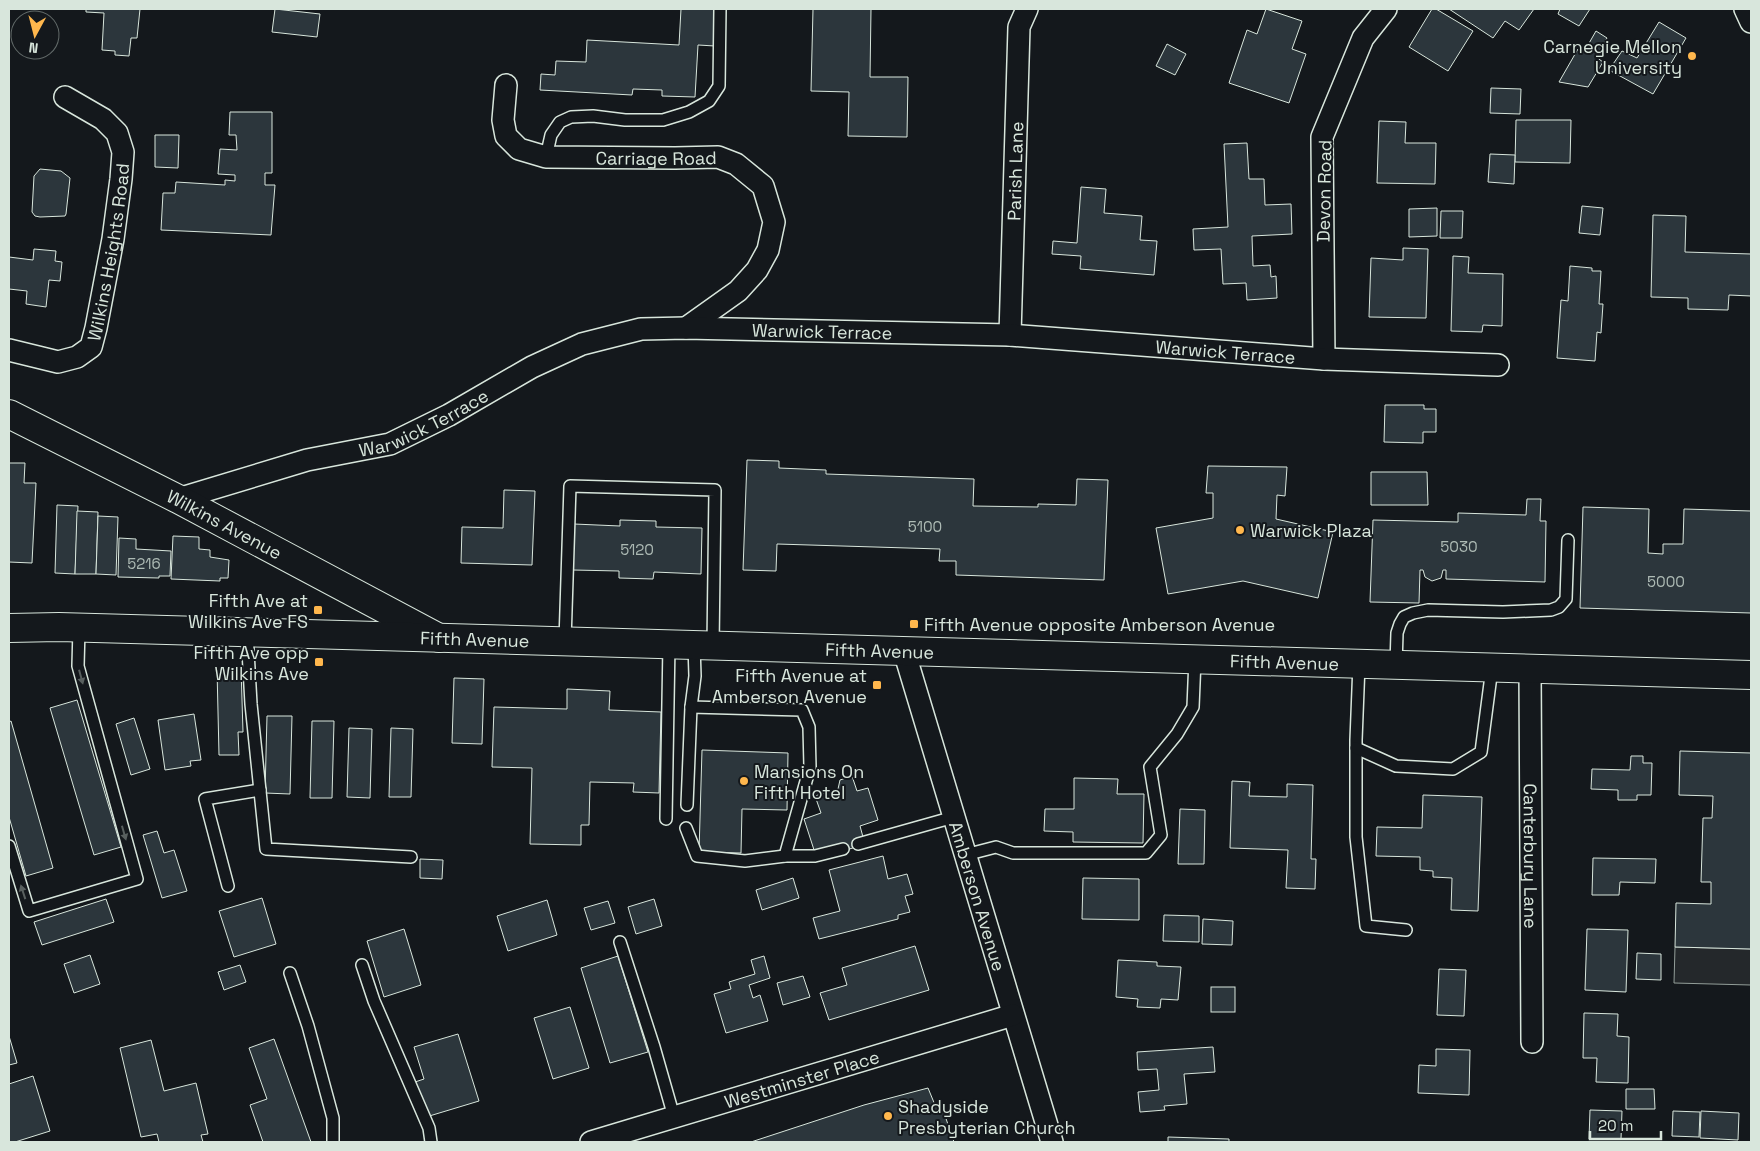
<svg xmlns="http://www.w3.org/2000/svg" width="1760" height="1151" viewBox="0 0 1760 1151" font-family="'Space Grotesk',sans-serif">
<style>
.parking{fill:#24282b;stroke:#939e99}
.building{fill:#2c363c;stroke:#d8e6dc}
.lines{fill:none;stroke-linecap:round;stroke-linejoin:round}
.service-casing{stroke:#d8e6dc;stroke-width:14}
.minor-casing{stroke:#d8e6dc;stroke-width:24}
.secondary-casing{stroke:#d8e6dc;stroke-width:30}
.trunk-casing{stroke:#d8e6dc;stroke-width:30}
.service{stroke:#14181c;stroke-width:11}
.minor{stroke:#14181c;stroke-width:21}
.secondary{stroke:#14181c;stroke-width:28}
.trunk{stroke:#14181c;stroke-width:28}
.oneway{fill:#59605f}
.poi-dot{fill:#ffb74d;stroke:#14181c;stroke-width:2}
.labels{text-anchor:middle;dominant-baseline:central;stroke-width:4;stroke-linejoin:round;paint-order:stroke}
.number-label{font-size:15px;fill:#adbab4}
.poi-label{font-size:18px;fill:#d8e6dc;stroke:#14181c;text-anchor:end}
.street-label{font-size:18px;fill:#d8e6dc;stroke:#14181c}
</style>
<rect width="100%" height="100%" fill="#14181c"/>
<path class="parking" d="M1675,947L1751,949V985L1674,983Z"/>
<g class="building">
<path d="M86,9H140L137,38H131L129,56L115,55V51L102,50L104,13L86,12Z"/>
<path d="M275,9L320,14L317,37L272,32Z"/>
<path d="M681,9H716L715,46L698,45L695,97L662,96V90L633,89L632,95L540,90L541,74L555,75L556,61L586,62L587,40L679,45Z"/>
<path d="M813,9H871L870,77H908L907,137L848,136L849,92L811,91Z"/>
<path d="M1266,9L1302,21L1292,49L1306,54L1289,103L1229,83L1247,30L1257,34Z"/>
<path d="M1432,9H1436L1473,31L1448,71L1409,47Z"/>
<path d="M1449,9H1534L1519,30L1505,21L1493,38Z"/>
<path d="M1560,9H1590L1579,26L1558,14Z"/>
<path d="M1659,22L1686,38L1653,94L1609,70L1622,51L1637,58Z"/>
<path d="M1596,31L1607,38L1596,57L1603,62L1588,87L1559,82L1578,49L1584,52Z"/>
<path d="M1167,44L1186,54L1175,75L1156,66Z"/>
<path d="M1491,88L1521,89L1520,114L1490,113Z"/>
<path d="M230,112H272V173H265V185H275L271,235L161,230L163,193H175L176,182L225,185V180L235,181V175L218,174L220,149L237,150L236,135H229Z"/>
<path d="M1516,120H1571L1570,163L1515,162Z"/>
<path d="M1379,121L1406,122L1405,143H1436L1435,184L1377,183Z"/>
<path d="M155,135H179L178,168L155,167Z"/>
<path d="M1247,143L1249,179H1264L1265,205L1291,204L1292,234L1252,236L1253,266L1270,265L1271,277L1276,276L1277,298L1247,300L1246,283L1223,284L1221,249L1194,250L1193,229L1228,227L1224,144Z"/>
<path d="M1490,154L1515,155L1514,184L1488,182Z"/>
<path d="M40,169L61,171L70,178L66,214L65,216L40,217L35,216L32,212L34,176Z"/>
<path d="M1081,187L1106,189L1104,213L1142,216L1140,240L1157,241L1154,275L1080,269L1081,256L1052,254L1053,241L1077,243Z"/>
<path d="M1582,206L1603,208L1600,235L1579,233Z"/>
<path d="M1437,208V236L1409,237V209Z"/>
<path d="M1441,211H1463L1462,238H1440Z"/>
<path d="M1653,215L1686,216L1685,252L1751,254V296L1729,295L1728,310L1688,309V298L1651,297Z"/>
<path d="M1403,248L1428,249L1426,318L1369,317L1371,258L1403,260Z"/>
<path d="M34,249L56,251L55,261L62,262L60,281L49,280L46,307L26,304L27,291L9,289V257L33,260Z"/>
<path d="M1453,256L1469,257L1468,273L1503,274L1502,326L1483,325L1482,332L1451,331Z"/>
<path d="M1570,266L1592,268V271H1601L1599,304H1603L1601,333L1597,332L1595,361L1557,358L1561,300L1568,301Z"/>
<path d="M1385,405H1424V409H1436V432H1423V443L1384,442Z"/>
<path d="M747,460L779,461V468L826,470V474L974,479L973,506L1038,507V504L1076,505L1077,479L1108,480L1104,580L956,575V561H939L940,549L777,544L776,571L743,570Z"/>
<path d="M9,463H25L24,483H36L32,563L9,562Z"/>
<path d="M1208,466L1287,467L1285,496L1277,495L1276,519L1333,532L1318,598L1243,581L1168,594L1156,528L1213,518V493H1206Z"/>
<path d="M1371,472H1427L1428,505H1371Z"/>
<path d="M504,490L535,491L532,565L461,563L462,527L503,528Z"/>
<path d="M1527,499H1541L1540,521H1546L1545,582L1446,579V570H1443L1441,578L1432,581L1425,577L1423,570H1420L1419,603L1370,602L1373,520L1458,522V513L1526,515Z"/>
<path d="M57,505L78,506L75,574L55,573Z"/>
<path d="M1583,507L1649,509L1648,553L1663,554V544H1683L1684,509L1751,511V613L1580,608Z"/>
<path d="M77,511L98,512L96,574H75Z"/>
<path d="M98,516L118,517L116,575L96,574Z"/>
<path d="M620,520L656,521V527L702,528L701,574L654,572L653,579L619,578V571L573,570L574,524L620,526Z"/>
<path d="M173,536L199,537V549L210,550V557L229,560L228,578H220V581L171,579Z"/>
<path d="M119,538L136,539V549L171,551L170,576H159V578L118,577Z"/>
<path d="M241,668L243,732H238L239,755H219L217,669Z"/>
<path d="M454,678L484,679L482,744L452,743Z"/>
<path d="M567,689L610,691L609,710L661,712L659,793L633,792L634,783L590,782L589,825H581V845L530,844L532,768L492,767L494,707L567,709Z"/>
<path d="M77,700L121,847L94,855L50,708Z"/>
<path d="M194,714L201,760L190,761L191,766L165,770L158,720Z"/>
<path d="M267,716H292L290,794L265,793Z"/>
<path d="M134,718L150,769L131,775L116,724Z"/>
<path d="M11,721L53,868L26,876L9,817V722Z"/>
<path d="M312,721H334L332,798H310Z"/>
<path d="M349,728L372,729L370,798L347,797Z"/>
<path d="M391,728L413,729L411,797H389Z"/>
<path d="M702,750L788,753L787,810L742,809L741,853L699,852Z"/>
<path d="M1680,751L1751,753V949L1675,947L1676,903L1711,904V882H1701L1703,818H1712L1713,796L1679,795Z"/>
<path d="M1631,756H1643V763H1652L1651,795H1637V800H1618V790L1591,789L1592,769L1630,770Z"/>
<path d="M852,776L857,791L868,788L878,820L860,826L863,837L856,839L859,846L843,851L815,853L804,819L821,813L815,796L838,789L840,780Z"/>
<path d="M1074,778L1118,779L1117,794H1144L1143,843L1073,842V832L1044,831L1045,809H1074Z"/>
<path d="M1232,781L1250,782L1249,796L1287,797V784L1313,785L1311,859H1316L1315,889L1286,888L1288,850L1230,848Z"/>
<path d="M1423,795L1482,797L1478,911L1451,910L1452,878L1433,877V871L1420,870V857L1376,856L1377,827L1422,828Z"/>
<path d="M1180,809L1205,810L1204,864H1178Z"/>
<path d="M157,831L164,853L174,850L187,891L162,898L143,835Z"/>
<path d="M883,856L888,879L907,874L913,894L905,896L910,912L898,915V919L819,939L813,918L840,911L829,870Z"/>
<path d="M1593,858L1656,859L1655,883L1620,882L1619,895H1592Z"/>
<path d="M420,859L443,860L442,879L420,878Z"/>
<path d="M793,878L799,898L762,910L756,890Z"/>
<path d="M1083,878L1139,879V920L1082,919Z"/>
<path d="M262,898L276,944L234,957L219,911Z"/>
<path d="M106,899L114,922L42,945L34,922Z"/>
<path d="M654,899L662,926L636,934L628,907Z"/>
<path d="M547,900L557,935L508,951L497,916Z"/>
<path d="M608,901L615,923L591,930L584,908Z"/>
<path d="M1164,915L1199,916V942L1163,941Z"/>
<path d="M1203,919L1233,921L1232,945L1202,944Z"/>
<path d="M404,929L421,985L384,997L367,941Z"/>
<path d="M1587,929L1628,930L1626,992L1585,990Z"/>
<path d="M915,946L929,990L829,1020L820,993L847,985L842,968Z"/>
<path d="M1637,953L1661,954V980L1636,979Z"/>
<path d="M90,955L100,984L74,993L64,964Z"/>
<path d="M618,956L648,1052L610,1063L581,968Z"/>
<path d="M764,956L770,978L749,985L753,998L760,995L768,1021L726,1033L714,994L731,989L729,982L755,974L751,960Z"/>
<path d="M1118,960L1157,962V966L1181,967L1178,1000L1161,999L1160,1008L1137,1007L1138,999L1116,997Z"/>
<path d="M240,965L246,982L224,990L218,972Z"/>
<path d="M1439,969L1466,970L1464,1016L1437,1015Z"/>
<path d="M803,976L810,997L783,1005L777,983Z"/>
<rect x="1211" y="987" width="24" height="25"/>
<path d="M570,1007L589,1068L553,1079L534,1018Z"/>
<path d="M1584,1013L1618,1014L1617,1036L1629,1037L1628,1083L1596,1082L1597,1058H1583Z"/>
<path d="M458,1034L479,1101L426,1117L415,1082L424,1079L414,1047Z"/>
<path d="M9,1036L17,1063L9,1065Z"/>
<path d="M274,1039L311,1142H263L250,1105L267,1099L249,1048Z"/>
<path d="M151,1040L164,1091L196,1083L208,1134L201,1135L203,1142H159L157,1134L141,1137L120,1048Z"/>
<path d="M1213,1047L1215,1072L1184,1074L1187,1104L1164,1106L1165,1110L1140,1112L1138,1092L1159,1090L1157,1069L1138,1070L1137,1052Z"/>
<path d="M1436,1049L1470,1050L1469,1095L1418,1093L1419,1065L1436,1066Z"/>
<path d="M33,1076L50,1131L15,1142H9V1084Z"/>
<path d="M928,1088L935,1105L941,1104L954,1142H751L864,1105Z"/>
<path d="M1626,1089H1654L1655,1109H1626Z"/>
<path d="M1590,1110L1622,1111L1621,1139H1589Z"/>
<path d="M1673,1111L1700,1112L1699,1137L1672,1136Z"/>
<path d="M1701,1111L1739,1113L1738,1140L1700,1138Z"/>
<path d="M1168,1137L1229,1139V1142H1168Z"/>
</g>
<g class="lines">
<g class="service-casing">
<g id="service">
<path d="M546,157L551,135L560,122L571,117L593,116L625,120H663L689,112L709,101L719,86L720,9"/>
<path d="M247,633L251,704L266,849L411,857"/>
<path d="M565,641L570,486L715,490L713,646"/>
<path d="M694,645L695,676L691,707L802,710L809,727L810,767L785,856"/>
<path d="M1359,664L1356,740V837L1366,926L1406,930"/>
<path d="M1396,665L1397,633L1400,624L1404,617L1413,613L1428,610L1503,612L1551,610L1559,607L1566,599L1568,540"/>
<path d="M1356,748L1396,766L1453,769L1481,752L1492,668"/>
<path d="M687,805L691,707"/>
<path d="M666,819L669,644"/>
<path d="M686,828L697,856L745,861L785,856H815L843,849"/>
<path d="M858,844L954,817"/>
<path d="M9,846L29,911L137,879L78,666L79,628"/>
<path d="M965,855L996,847L1013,853H1146L1161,835L1150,767L1177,734L1193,707L1195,659"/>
<path d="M228,886L205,799L260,790"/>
<path d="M620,942L654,1047L674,1117"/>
<path d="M362,965L374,1001L429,1128L431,1142"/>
<path d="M290,973L308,1026L333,1118V1142"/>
</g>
</g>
<g class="minor-casing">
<g id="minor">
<path d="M1745,9L1751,22"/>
<path id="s1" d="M506,85L503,120L506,136L519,149L546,157L675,158L718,157L736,164L763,186L774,222L768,250L757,270L738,291L686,328"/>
<path id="s2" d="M1010,335L1019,27L1027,9"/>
<path id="s3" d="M9,350L58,362L77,357L91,347L96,328L113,239L121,179L123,152L117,133L103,119L65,97"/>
<path d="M1324,359L1322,137L1363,38L1386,9"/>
<path id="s4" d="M178,499L307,460L390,444L449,415L532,367L582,344L641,329L686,328L1010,335L1324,359L1498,365"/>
<path id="s5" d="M904,651L1052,1142"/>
<path id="s6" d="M1530,668L1532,1042"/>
<path id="s7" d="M591,1142L1013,1015"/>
</g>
</g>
<g class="secondary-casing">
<g id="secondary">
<path id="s8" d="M9,414L178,499L439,638"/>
</g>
</g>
<g class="trunk-casing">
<g id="trunk">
<path id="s9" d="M9,628L59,627L1751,675"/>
</g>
</g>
<use href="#service" class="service"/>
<use href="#minor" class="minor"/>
<use href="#secondary" class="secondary"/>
<use href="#trunk" class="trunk"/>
</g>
<defs><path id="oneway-solid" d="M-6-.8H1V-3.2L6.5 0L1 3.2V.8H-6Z" transform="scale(1.25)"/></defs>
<g class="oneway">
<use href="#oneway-solid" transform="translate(81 677) rotate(75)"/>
<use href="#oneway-solid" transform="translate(124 833) rotate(74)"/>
<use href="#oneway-solid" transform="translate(23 892) rotate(-108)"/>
</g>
<g class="poi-dot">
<circle cx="1692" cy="56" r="5"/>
<circle cx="1240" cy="530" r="5"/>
<rect x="313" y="605" width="10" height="10" rx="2.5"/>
<rect x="909" y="619" width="10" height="10" rx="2.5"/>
<rect x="314" y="657" width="10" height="10" rx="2.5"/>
<rect x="872" y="680" width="10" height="10" rx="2.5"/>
<circle cx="744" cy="781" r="5"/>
<circle cx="888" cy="1116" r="5"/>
</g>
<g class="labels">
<g class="number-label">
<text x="925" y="526">5100</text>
<text x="1459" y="546">5030</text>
<text x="637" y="549">5120</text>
<text x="144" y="563">5216</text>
<text x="1666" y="581">5000</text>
</g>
<g class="poi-label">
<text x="1682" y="46">Carnegie Mellon<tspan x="1682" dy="21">University</tspan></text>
<text x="1250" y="530" text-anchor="start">Warwick Plaza</text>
<text x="308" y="600">Fifth Ave at<tspan x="308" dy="21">Wilkins Ave FS</tspan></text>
<text x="924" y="624" text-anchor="start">Fifth Avenue opposite Amberson Avenue</text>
<text x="309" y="652">Fifth Ave opp<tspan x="309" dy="21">Wilkins Ave</tspan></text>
<text x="867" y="675">Fifth Avenue at<tspan x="867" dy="21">Amberson Avenue</tspan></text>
<text x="754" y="771" text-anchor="start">Mansions On<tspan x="754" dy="21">Fifth Hotel</tspan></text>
<text x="898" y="1106" text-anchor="start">Shadyside<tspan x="898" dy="21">Presbyterian Church</tspan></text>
</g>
<g class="street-label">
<text stroke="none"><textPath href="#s1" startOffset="208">Carriage Road</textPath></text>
<text stroke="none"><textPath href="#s2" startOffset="164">Parish Lane</textPath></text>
<text transform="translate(1324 191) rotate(-89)">Devon Road</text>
<text stroke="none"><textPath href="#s3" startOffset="184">Wilkins Heights Road</textPath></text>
<text stroke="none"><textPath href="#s4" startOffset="678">Warwick Terrace</textPath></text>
<text stroke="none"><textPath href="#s4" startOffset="1082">Warwick Terrace</textPath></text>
<text stroke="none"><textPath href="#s4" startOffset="258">Warwick Terrace</textPath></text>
<text stroke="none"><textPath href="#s8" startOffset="242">Wilkins Avenue</textPath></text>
<text stroke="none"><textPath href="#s9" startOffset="466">Fifth Avenue</textPath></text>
<text stroke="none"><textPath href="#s9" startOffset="871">Fifth Avenue</textPath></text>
<text stroke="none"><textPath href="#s9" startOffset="1276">Fifth Avenue</textPath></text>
<text stroke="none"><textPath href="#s6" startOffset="188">Canterbury Lane</textPath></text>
<text stroke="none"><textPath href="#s5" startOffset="256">Amberson Avenue</textPath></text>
<text stroke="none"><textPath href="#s7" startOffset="220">Westminster Place</textPath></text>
</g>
</g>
<rect width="1760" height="1151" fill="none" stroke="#d8e6dc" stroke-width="20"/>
<g transform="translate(35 35) rotate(187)"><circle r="24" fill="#14181c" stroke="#626a69"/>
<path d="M0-4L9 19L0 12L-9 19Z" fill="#ffb74d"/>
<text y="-8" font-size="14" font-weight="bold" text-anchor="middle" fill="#d8e6dc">N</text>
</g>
<path d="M1590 1131v8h71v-8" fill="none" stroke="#d8e6dc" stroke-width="2.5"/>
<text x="1598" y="1131" font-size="15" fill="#d8e6dc" stroke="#14181c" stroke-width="4" paint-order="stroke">20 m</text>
</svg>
